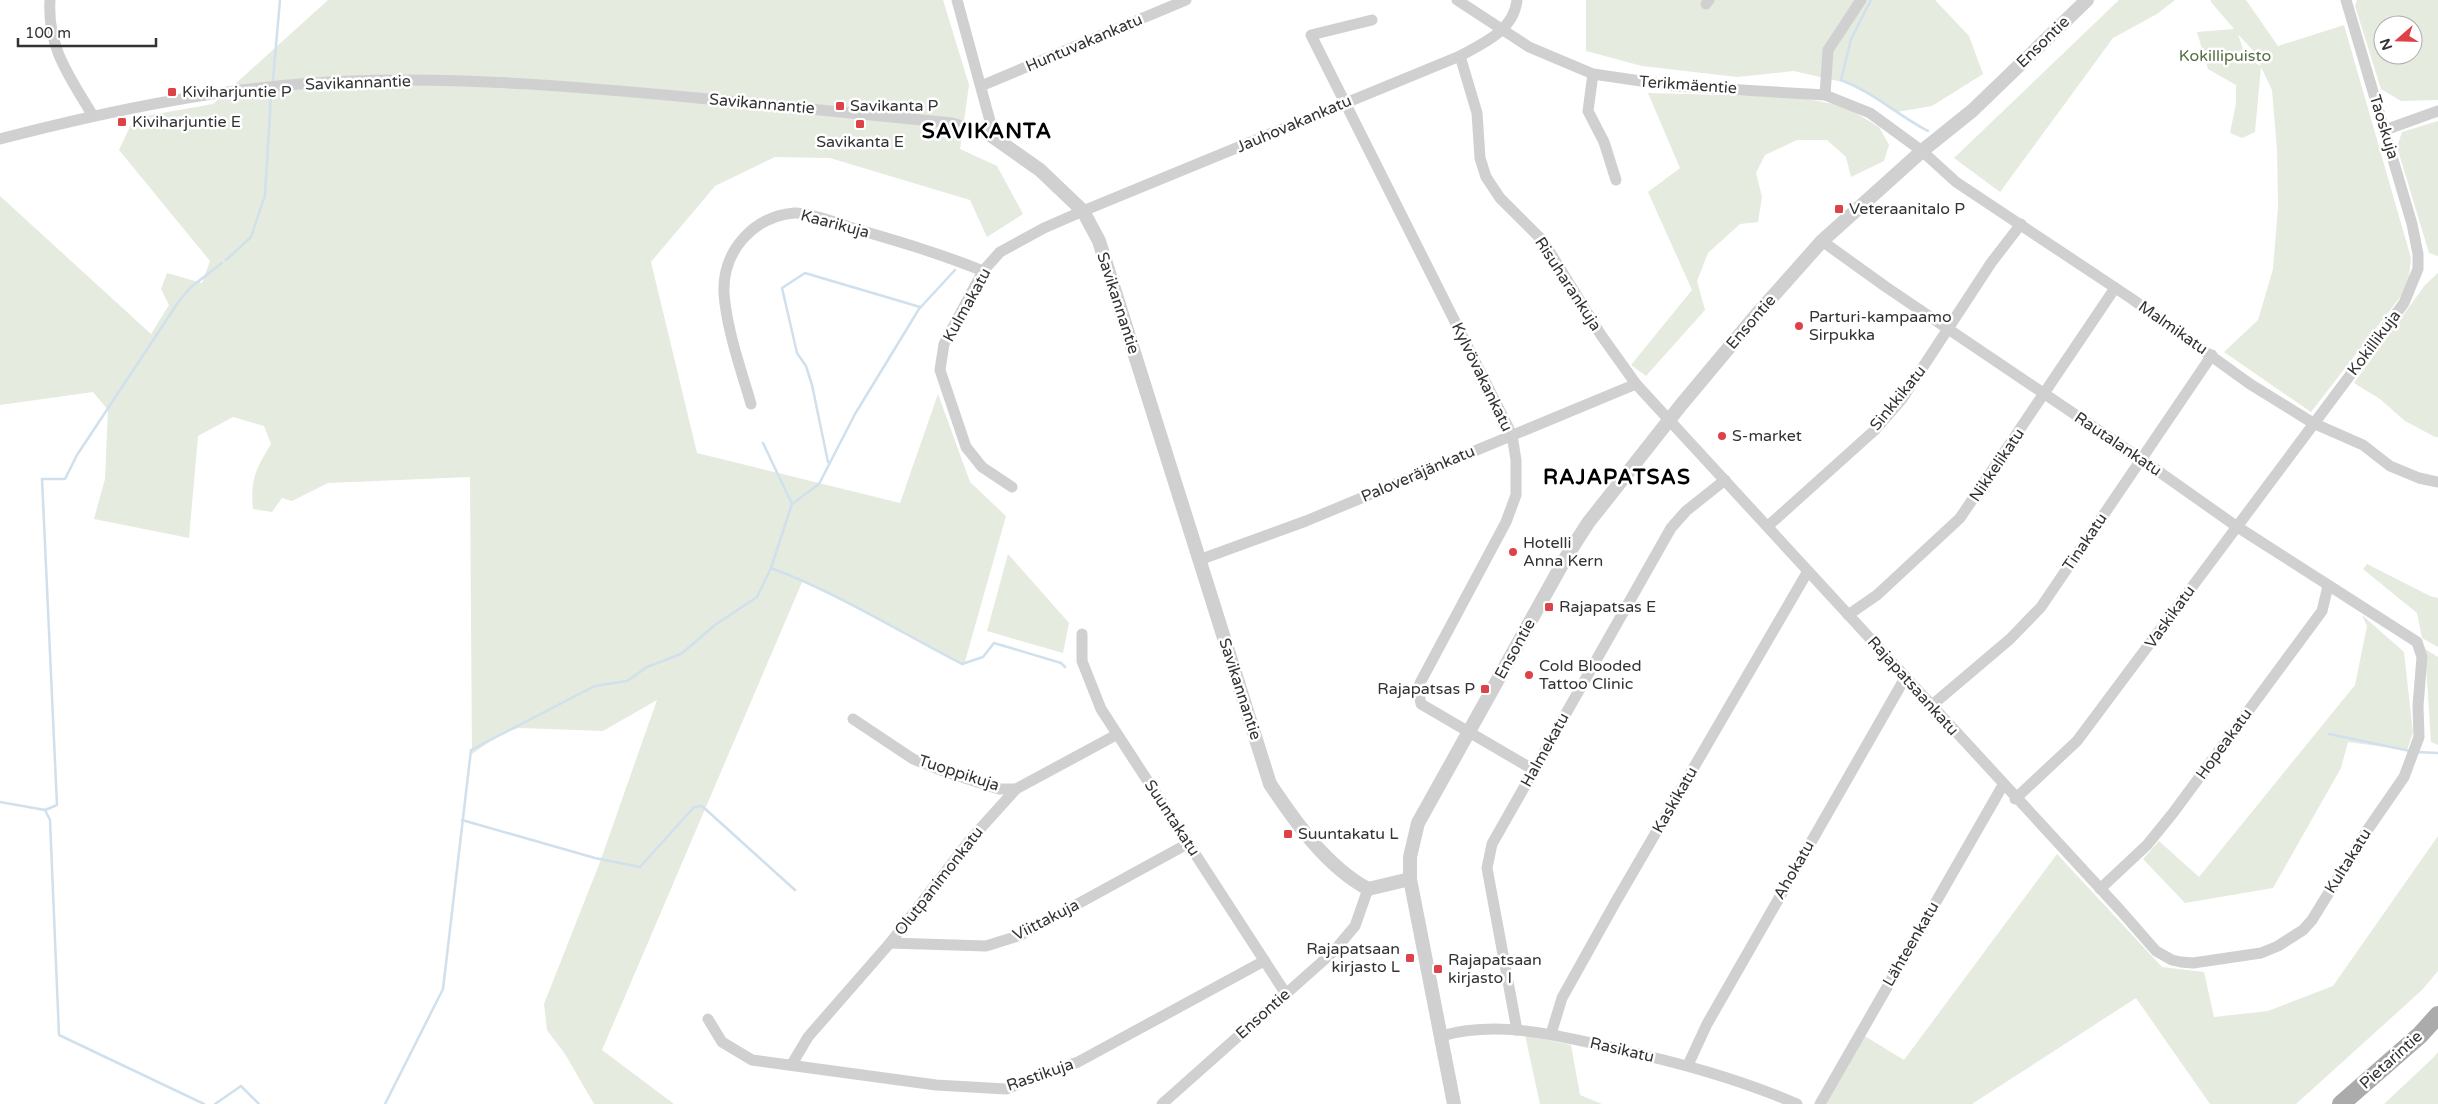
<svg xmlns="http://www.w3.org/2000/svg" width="2438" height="1104" viewBox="0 0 2438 1104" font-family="'Varela Round',sans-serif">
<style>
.green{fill:#e5ebdf;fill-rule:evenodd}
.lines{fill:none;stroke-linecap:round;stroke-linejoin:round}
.stream{stroke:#d0e0ec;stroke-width:2.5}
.minor{stroke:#d0d0d0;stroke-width:11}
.tertiary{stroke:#d0d0d0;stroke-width:14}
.primary{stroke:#ababab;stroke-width:18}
.poi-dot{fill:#dc4248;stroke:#fff;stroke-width:2}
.labels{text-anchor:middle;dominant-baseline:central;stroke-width:5;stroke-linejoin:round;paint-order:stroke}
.street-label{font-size:16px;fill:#333;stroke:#fff}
.park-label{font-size:16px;fill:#546d42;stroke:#fff}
.poi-label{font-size:16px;fill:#333;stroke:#fff;text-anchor:start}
.district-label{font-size:21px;font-weight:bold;letter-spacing:1px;fill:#000;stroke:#fff}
</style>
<rect width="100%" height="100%" fill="#fff"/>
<g class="green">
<path d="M328,0H943L969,85L960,149L997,166L1023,214L987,237L970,200L830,158L775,157L715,186L651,262L697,453L900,503L938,394L970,482L1006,516L964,665L803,580L602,1050L674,1104H594L565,1054L547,1030L544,1004L600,862L657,700L603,731L519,728L502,733L472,754L470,477L328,483L292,501L282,498L272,512L253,509C250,479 256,469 271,444L264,426L233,417L198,436L189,538L94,519L105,479L108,410L93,392L0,405V196L151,334L169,305L161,289L167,273L202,283L210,261L119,150L134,118L213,104Z"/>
<path d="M1586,0H1935L1969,36L1983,74L1932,106L1897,112L1851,84L1794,71L1737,77L1642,66L1586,51Z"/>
<path d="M2119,0H2175L2157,14L2113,38L2000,192L1954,158Z"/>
<path d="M2211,0H2246L2278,46L2344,25L2411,258L2408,287L2311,412L2224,352L2258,320L2273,269L2278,207L2277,149L2272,90L2261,67L2255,132L2242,138L2230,133L2236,103V85L2208,69L2197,32L2234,29L2211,2ZM2238,34L2256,54L2261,66L2246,58Z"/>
<path d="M2357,0H2438V100L2401,101L2381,89L2355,6ZM2383,25H2413V55H2383Z"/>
<path d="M1648,93L1796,97L1844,106L1879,127L1889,145L1884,161L1851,177L1846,157L1827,140H1797L1765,155L1756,173L1762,197L1758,222L1740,224L1708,253L1697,281L1705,310L1646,376L1631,365L1692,290L1648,192L1680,168Z"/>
<path d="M2438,121V256L2429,253L2397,147L2402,132Z"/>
<path d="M2438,273V437H2435L2405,421L2380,399L2354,383L2425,285Z"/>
<path d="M1008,554L1069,623L1063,653L987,631Z"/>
<path d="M2367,564L2430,596L2438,598V647L2422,638L2417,613L2363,569Z"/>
<path d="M2362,615L2404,652L2413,733L2407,750L2348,742L2341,768L2273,888L2185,903L2143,859L2159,841L2199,877L2355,685L2367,626Z"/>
<path d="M2425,649L2438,657V745L2431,742Z"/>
<path d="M2438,836V971L2422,990L2296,1104H2210L2136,998L1972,1104H1823L1863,1035L1904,1060L2057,854L2162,967L2204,972L2214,1017L2268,1011L2333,986Z"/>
<path d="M1525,1035L1571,1045L1580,1095L1602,1104H1540Z"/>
<path d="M2438,1052V1104H2384L2434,1057Z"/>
</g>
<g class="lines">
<g class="stream">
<path d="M1871,0L1851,39L1841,80C1875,93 1897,115 1928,131"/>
<path d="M273,80L280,0"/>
<path d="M226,260L251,237L265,195L271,95"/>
<path d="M763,443L792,504"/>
<path d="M828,462L812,385L806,366L797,353L782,288L805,273L920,307"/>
<path d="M771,568C838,593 898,631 962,664L983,657L994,643L1061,663L1065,667"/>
<path d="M2329,734L2410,751"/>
<path d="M2416,752L2438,753"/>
<path d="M0,802L45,810L57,805L42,479H65L77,455L179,301L191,287L222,263"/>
<path d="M45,810L50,820L59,1035L204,1104"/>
<path d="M462,820L595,858L640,867L694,807L702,806L795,890"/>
<path d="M215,1104L241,1086L259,1104"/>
<path d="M385,1104L443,989L471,750L583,692L595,686L627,681L647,667L681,654L715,625L757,597L771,568L792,504L819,484L855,414L919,309L955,270"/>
</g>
<g class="minor">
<path d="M50,0C47,48 70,77 93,116"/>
<path d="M1457,0L1529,47L1593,74L1675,86L1825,95L1870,113L1922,151L1956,182L2132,299L2250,384L2313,423L2363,445L2390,466L2419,478L2438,482"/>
<path d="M1706,4L1709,0"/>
<path d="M1372,20L1311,35L1512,435L1516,460V495L1506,522L1420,683L1419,694L1421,704L1534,770"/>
<path d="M1460,56L1477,113L1480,158L1486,177L1500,198L1543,241L1601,335L1636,384L2121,911L2156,951L2172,960L2181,962L2193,963L2261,953L2278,946L2303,930L2312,920L2366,832L2404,777L2419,737L2418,706L2422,657L2417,642L2236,526L2141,459L1886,287L1822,241"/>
<path d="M1593,74L1588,111L1604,142L1616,180"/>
<path d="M981,86L1186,0"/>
<path d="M1825,95L1828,50L1861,0"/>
<path d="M2385,130L2438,111"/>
<path d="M0,139C115,109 233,85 351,81C468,77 582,87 698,98C783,106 868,114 952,123L989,134L990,121L957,0"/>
<path d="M751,404C741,369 727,331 724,294C722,252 752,217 794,213C808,212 835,222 849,227C894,240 939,253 983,271"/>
<path d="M1012,487L982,467L966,447L940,370L944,344L983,271L1000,252L1044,228L1083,211L1460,56C1484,43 1514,30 1517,0"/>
<path d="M1768,526L1876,429L1902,399L1991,263L2021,224"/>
<path d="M1199,560L1306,521L1636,384"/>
<path d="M1848,615L1877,595L1960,518L2115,288"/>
<path d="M1082,634V661L1101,709L1286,994"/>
<path d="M1931,706L2010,639L2041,607L2212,355"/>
<path d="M853,719L913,759L943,771L999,789H1016"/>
<path d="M2015,799L2077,741L2404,303L2418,269V254L2412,224L2346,0"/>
<path d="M2100,889L2147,845L2173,813L2322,611L2328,586"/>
<path d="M890,943L986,946L1021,935L1189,843"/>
<path d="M708,1019L722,1042L752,1060L936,1085L1006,1089L1078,1062L1264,961"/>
<path d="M1517,1030L1487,868L1492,844L1671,528L1686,511L1725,480"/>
<path d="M1551,1034L1562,998L1615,903L1808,571"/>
<path d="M1441,1036C1498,1020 1556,1035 1613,1048C1676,1062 1737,1078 1797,1104"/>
<path d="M792,1064L808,1037L890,943L970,840L1016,789L1116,735"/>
<path d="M1688,1065L1707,1024L1905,678"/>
<path d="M1162,1104L1333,952L1355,926L1368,889"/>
<path d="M1820,1104L2003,785"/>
</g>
<g class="tertiary">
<path d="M989,134L1040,170L1083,211L1099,241L1270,784C1296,823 1326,866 1368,889L1410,879"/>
<path d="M1454,1104L1410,879V857L1418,823L1565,559L1588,523L1681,405L1757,314L1822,241L1922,151L1973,110L2087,0"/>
</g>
<path class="primary" d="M2341,1104L2420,1035L2438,1015"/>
</g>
<g class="poi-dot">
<rect x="167" y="87" width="10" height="10" rx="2.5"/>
<rect x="835" y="101" width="10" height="10" rx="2.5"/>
<rect x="117" y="117" width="10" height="10" rx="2.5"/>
<rect x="855" y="119" width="10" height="10" rx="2.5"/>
<rect x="1834" y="204" width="10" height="10" rx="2.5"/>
<circle cx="1799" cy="326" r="5"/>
<circle cx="1722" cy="436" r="5"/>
<circle cx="1513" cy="552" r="5"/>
<rect x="1544" y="602" width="10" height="10" rx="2.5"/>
<circle cx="1529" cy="675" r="5"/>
<rect x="1480" y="684" width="10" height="10" rx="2.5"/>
<rect x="1283" y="829" width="10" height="10" rx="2.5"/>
<rect x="1405" y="953" width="10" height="10" rx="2.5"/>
<rect x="1433" y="964" width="10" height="10" rx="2.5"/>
</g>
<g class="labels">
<g class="street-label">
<text transform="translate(2043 42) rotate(-44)">Ensontie</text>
<text transform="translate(1084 43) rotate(-23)">Huntuvakankatu</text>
<text transform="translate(358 83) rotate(-2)">Savikannantie</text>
<text transform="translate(1688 85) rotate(4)">Terikmäentie</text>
<text transform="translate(762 104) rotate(5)">Savikannantie</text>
<text transform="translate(1294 124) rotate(-23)">Jauhovakankatu</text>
<text transform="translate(2384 127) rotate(73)">Taoskuja</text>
<text transform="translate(835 224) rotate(15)">Kaarikuja</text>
<text transform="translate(1568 284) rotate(57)">Risuharankuja</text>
<text transform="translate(1118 303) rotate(72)">Savikannantie</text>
<text transform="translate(967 305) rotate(-61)">Kulmakatu</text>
<text transform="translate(1751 322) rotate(-49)">Ensontie</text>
<text transform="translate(2173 328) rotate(35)">Malmikatu</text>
<text transform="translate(2374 343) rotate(-53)">Kokillikuja</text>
<text transform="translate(1482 377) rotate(64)">Kylvövakankatu</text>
<text transform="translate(1898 398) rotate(-51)">Sinkkikatu</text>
<text transform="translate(2118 444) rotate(34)">Rautalankatu</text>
<text transform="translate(1997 465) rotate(-56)">Nikkelikatu</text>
<text transform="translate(1418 474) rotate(-23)">Paloveräjänkatu</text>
<text transform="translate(2085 542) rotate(-56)">Tinakatu</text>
<text transform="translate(2170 617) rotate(-54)">Vaskikatu</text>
<text transform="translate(1515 649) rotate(-61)">Ensontie</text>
<text transform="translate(1913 686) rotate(48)">Rajapatsaankatu</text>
<text transform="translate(1240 689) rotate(72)">Savikannantie</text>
<text transform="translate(2224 744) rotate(-54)">Hopeakatu</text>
<text transform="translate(1545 750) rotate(-61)">Halmekatu</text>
<text transform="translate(959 773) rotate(18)">Tuoppikuja</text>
<text transform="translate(1675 800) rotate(-60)">Kaskikatu</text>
<text transform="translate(1172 818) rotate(57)">Suuntakatu</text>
<text transform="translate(2348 861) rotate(-58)">Kultakatu</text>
<text transform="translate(1794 870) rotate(-60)">Ahokatu</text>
<text transform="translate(939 881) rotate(-52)">Olutpanimonkatu</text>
<text transform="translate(1046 920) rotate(-27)">Viittakuja</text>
<text transform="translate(1911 944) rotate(-60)">Lähteenkatu</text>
<text transform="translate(1263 1014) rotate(-42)">Ensontie</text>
<text transform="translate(1622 1050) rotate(13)">Rasikatu</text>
<text transform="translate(2391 1060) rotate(-42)">Pietarintie</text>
<text transform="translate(1040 1075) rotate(-19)">Rastikuja</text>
</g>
<g class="park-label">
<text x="2225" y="56">Kokillipuisto</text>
</g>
<g class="poi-label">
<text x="182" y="92">Kiviharjuntie P</text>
<text x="850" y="106">Savikanta P</text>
<text x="132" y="122">Kiviharjuntie E</text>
<text x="860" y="142" text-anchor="middle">Savikanta E</text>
<text x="1849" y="209">Veteraanitalo P</text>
<text x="1809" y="317">Parturi-kampaamo<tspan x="1809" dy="18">Sirpukka</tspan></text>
<text x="1732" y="436">S-market</text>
<text x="1523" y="543">Hotelli<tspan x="1523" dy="18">Anna Kern</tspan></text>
<text x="1559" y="607">Rajapatsas E</text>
<text x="1539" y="666">Cold Blooded<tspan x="1539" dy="18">Tattoo Clinic</tspan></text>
<text x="1475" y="689" text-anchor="end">Rajapatsas P</text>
<text x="1298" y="834">Suuntakatu L</text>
<text x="1400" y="949" text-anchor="end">Rajapatsaan<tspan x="1400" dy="18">kirjasto L</tspan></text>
<text x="1448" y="960">Rajapatsaan<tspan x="1448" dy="18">kirjasto I</tspan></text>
</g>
<g class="district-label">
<text x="987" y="131">SAVIKANTA</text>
<text x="1617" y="477">RAJAPATSAS</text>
</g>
</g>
<g transform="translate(2398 40) rotate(250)"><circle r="24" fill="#ffffff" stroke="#adadad"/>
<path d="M0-4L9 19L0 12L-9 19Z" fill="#dc4248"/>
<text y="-8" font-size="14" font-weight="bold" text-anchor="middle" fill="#333333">N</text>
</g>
<path d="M18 38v8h138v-8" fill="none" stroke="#333333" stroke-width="2.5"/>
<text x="25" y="38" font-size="15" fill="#333333" stroke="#ffffff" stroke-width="4" paint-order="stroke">100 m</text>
</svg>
